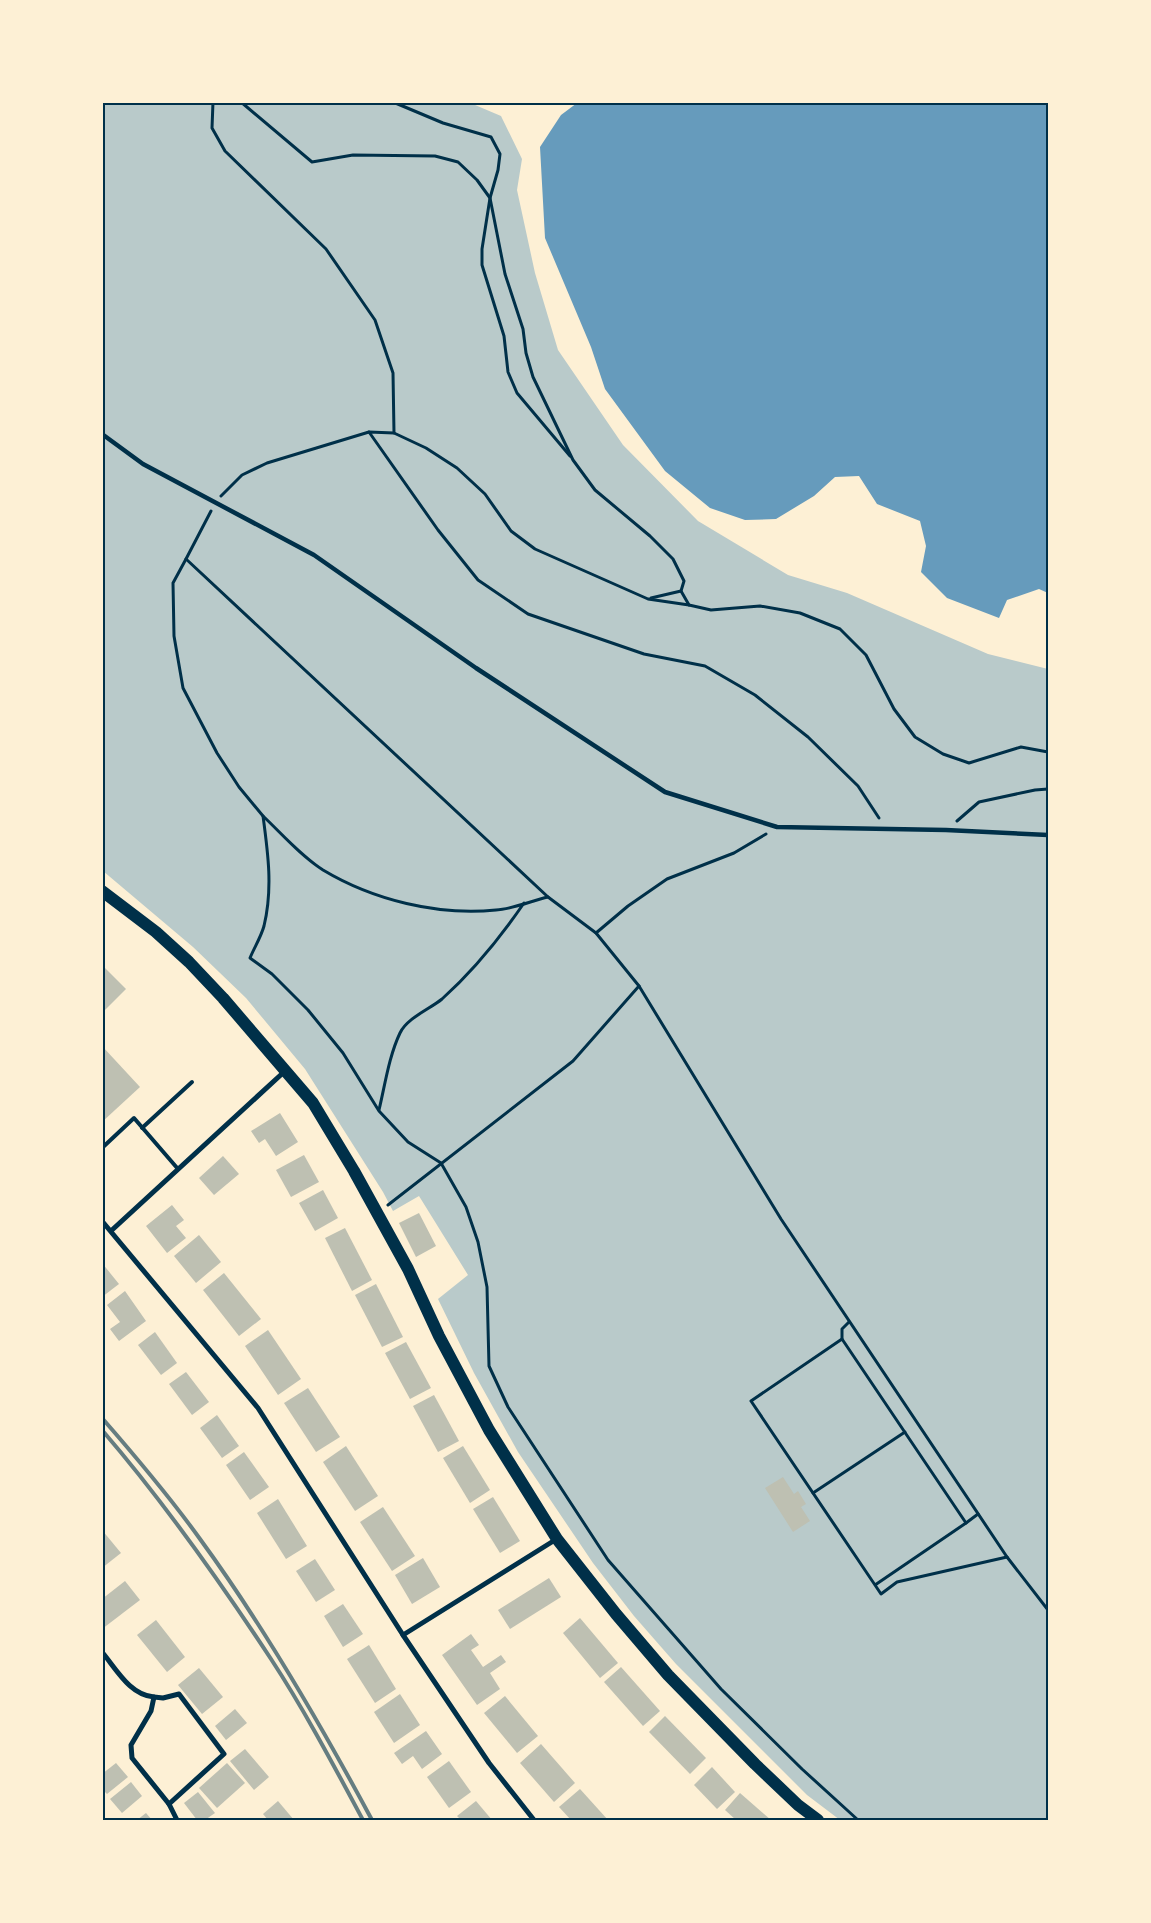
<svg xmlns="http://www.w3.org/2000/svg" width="1151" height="1923" viewBox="0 0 1151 1923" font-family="'Archivo Narrow',sans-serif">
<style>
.green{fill:#b9caca}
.water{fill:#669bbc}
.building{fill:#bec0b2}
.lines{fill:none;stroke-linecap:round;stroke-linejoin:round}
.path{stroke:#003049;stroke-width:3}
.service{stroke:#003049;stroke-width:4}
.pedestrian{stroke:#003049;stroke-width:4.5}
.minor{stroke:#003049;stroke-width:5}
.primary{stroke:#003049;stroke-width:12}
.rail{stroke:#657d81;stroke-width:4}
.neatline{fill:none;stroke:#003049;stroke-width:2}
</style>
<rect width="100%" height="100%" fill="#fdf0d5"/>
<path class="green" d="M468,102L501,116L522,159L517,190L535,273L558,350L623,445L698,521L788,575L847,593L988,654L1048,669V1820H840L807,1795L676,1664L634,1616L593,1563L518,1452L474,1373L438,1299L468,1275L419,1196L393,1211L383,1192L305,1069L246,998L193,947L103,871V103Z"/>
<path class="water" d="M577,103H1048V593L1039,589L1007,600L999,618L947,598L921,572L926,546L920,521L877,504L859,476L835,477L814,496L776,519L745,520L710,508L665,471L605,389L591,347L545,238L540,147L561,115Z"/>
<g class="building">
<path d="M104,967L126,989L102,1013V968Z"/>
<path d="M102,1046L140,1087L102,1122Z"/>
<path d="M280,1113L298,1142L276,1156L265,1139L259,1143L251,1131Z"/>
<path d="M304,1155L319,1182L291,1197L276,1170Z"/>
<path d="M223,1156L239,1174L214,1195L199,1178Z"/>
<path d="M323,1190L338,1218L315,1231L299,1203Z"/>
<path d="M172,1205L184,1220L176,1226L186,1238L167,1253L146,1226Z"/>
<path d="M419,1213L436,1246L416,1257L399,1223Z"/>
<path d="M345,1228L372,1280L352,1291L325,1238Z"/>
<path d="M199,1235L221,1262L196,1283L174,1256Z"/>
<path d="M102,1263L119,1284L102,1297Z"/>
<path d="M224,1273L261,1319L239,1336L203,1290Z"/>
<path d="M376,1284L403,1337L382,1347L355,1295Z"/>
<path d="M125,1291L146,1321L119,1341L110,1329L120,1322L107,1305Z"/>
<path d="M268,1330L301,1379L278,1395L245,1346Z"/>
<path d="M155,1332L177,1363L161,1375L138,1345Z"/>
<path d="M406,1342L431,1388L410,1399L385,1353Z"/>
<path d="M186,1372L209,1402L192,1415L169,1384Z"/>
<path d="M308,1388L340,1437L316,1452L284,1403Z"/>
<path d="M434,1395L459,1441L438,1452L413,1406Z"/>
<path d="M217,1415L239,1446L222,1458L200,1428Z"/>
<path d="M346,1446L378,1496L355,1511L323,1462Z"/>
<path d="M463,1446L490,1490L470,1503L443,1458Z"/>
<path d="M244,1452L269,1487L250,1500L226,1465Z"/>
<path d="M783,1477L794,1494L798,1491L806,1504L801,1507L810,1521L793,1532L765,1488Z"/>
<path d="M493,1497L520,1541L500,1553L473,1509Z"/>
<path d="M278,1499L307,1546L286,1559L257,1513Z"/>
<path d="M383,1507L415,1556L392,1571L360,1522Z"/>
<path d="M102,1530L121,1553L102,1568Z"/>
<path d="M423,1558L440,1587L412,1604L395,1575Z"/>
<path d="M315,1559L335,1590L316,1602L296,1571Z"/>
<path d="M549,1578L561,1597L510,1629L498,1610Z"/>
<path d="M125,1581L140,1600L102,1629V1599Z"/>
<path d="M343,1604L363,1634L343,1647L324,1616Z"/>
<path d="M580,1618L618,1663L600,1678L563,1633Z"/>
<path d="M156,1620L185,1657L167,1672L137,1635Z"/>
<path d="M471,1634L479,1645L471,1650L483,1667L501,1655L506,1662L490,1673L500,1689L477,1705L442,1655Z"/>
<path d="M369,1645L396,1689L375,1703L347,1659Z"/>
<path d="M621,1667L660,1711L643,1726L604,1682Z"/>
<path d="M199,1668L223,1697L202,1714L178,1685Z"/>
<path d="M400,1694L420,1725L394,1743L374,1712Z"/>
<path d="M505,1696L538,1736L517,1753L484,1713Z"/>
<path d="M235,1709L247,1723L226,1740L215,1726Z"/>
<path d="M665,1716L706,1758L690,1774L649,1732Z"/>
<path d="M426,1731L442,1754L422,1769L413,1756L402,1764L394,1753Z"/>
<path d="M541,1744L575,1783L554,1802L520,1763Z"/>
<path d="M245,1749L269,1777L254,1790L230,1761Z"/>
<path d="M449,1761L471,1792L449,1808L427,1777Z"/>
<path d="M116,1763L128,1777L107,1794L102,1789V1774Z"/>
<path d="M227,1763L245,1783L217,1808L199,1788Z"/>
<path d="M712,1767L735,1792L717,1809L694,1785Z"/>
<path d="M131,1782L142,1796L122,1813L110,1799Z"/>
<path d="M580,1789L608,1820H571L559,1807Z"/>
<path d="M198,1792L215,1813L205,1820H197L184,1803Z"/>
<path d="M740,1793L771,1820H736L725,1810Z"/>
<path d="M278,1801L294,1820H268L263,1814Z"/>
<path d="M476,1801L492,1820H461L457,1816Z"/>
<path d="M146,1813L152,1820H137Z"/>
</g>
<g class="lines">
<g class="path">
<path d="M213,102L212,128L225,151L326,249L375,320L393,373L394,433"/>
<path d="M241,102L312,162L353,155L435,156L458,162L477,180L490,198L482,249V265L504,336L508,372L517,393L570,456"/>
<path d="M393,102L443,123L491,137L500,154L498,170L490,198L505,274L523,329L526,353L533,377L573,460L595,490L650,536L673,559L684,581L681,591L689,605L711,610L760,606L800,613L840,629L866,655L894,709L915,737L943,754L969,763L1021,747L1048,752"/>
<path d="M369,432L438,530L478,580L528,614L644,654L705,666L755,695L808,737L858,786L879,818"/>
<path d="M221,496L242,475L267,463L369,432L394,433L426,448L457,468L485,494L511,531L535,549L648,599L689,605"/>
<path d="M211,511L186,559L548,897L596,933"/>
<path d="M186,559L173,583L174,636L183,688L217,753L239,787L263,816"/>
<path d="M651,598L681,591"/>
<path d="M957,821L979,802L1035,790L1048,789"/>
<path d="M766,834L734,853L667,879L628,906L596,933L639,986L781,1219L1007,1557L1048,1610"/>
<path d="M548,897C531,901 513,909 496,910C438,916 373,900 323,870C301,856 282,834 263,816C268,853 273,889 264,926C261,937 254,948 250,958L272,974L308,1010L343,1053L379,1111L408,1142L441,1163L466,1207L478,1242L487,1287L489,1366L508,1407L608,1560L721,1689L802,1769L858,1820"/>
<path d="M379,1110C385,1085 389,1056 400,1033C407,1018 430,1009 442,999C473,971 500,938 524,903"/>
<path d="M388,1205L573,1061L639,986"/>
<path d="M842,1339V1329L849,1322"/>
<path d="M813,1493L905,1432"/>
<path d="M966,1523L978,1514"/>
<path d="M875,1585L966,1523L842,1339L751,1401L875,1585L881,1594L897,1582L1007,1557"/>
</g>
<g class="service">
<path d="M142,1128L192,1082"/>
<path d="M102,1148L134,1118L178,1169"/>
</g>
<path class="pedestrian" d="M102,434L143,464L314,555L476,668L665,792L777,827L946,830L1048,835"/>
<g class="minor">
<path d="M102,1221L258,1408L403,1635L489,1763L534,1820"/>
<path d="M112,1230L285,1071"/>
<path d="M403,1635L555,1540"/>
<path d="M102,1652C117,1670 130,1695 154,1697L151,1711L131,1745L132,1758L169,1804L177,1820"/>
<path d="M154,1697L163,1698L179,1694L224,1754L169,1804"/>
</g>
<path class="primary" d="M102,891L156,932L189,962L223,998L313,1103L354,1171L408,1269L439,1336L489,1430L557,1539L616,1614L668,1675L755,1764L798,1805L818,1820"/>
<g class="rail">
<path d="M102,1418C136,1457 170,1497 200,1539C265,1628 320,1723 372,1820"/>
<path d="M102,1430C164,1502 219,1580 271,1659C305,1711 334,1766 363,1820"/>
</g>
</g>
<rect width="1151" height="1923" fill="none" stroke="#fdf0d5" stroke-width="208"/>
<rect x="104" y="104" width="943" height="1715" class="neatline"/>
</svg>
